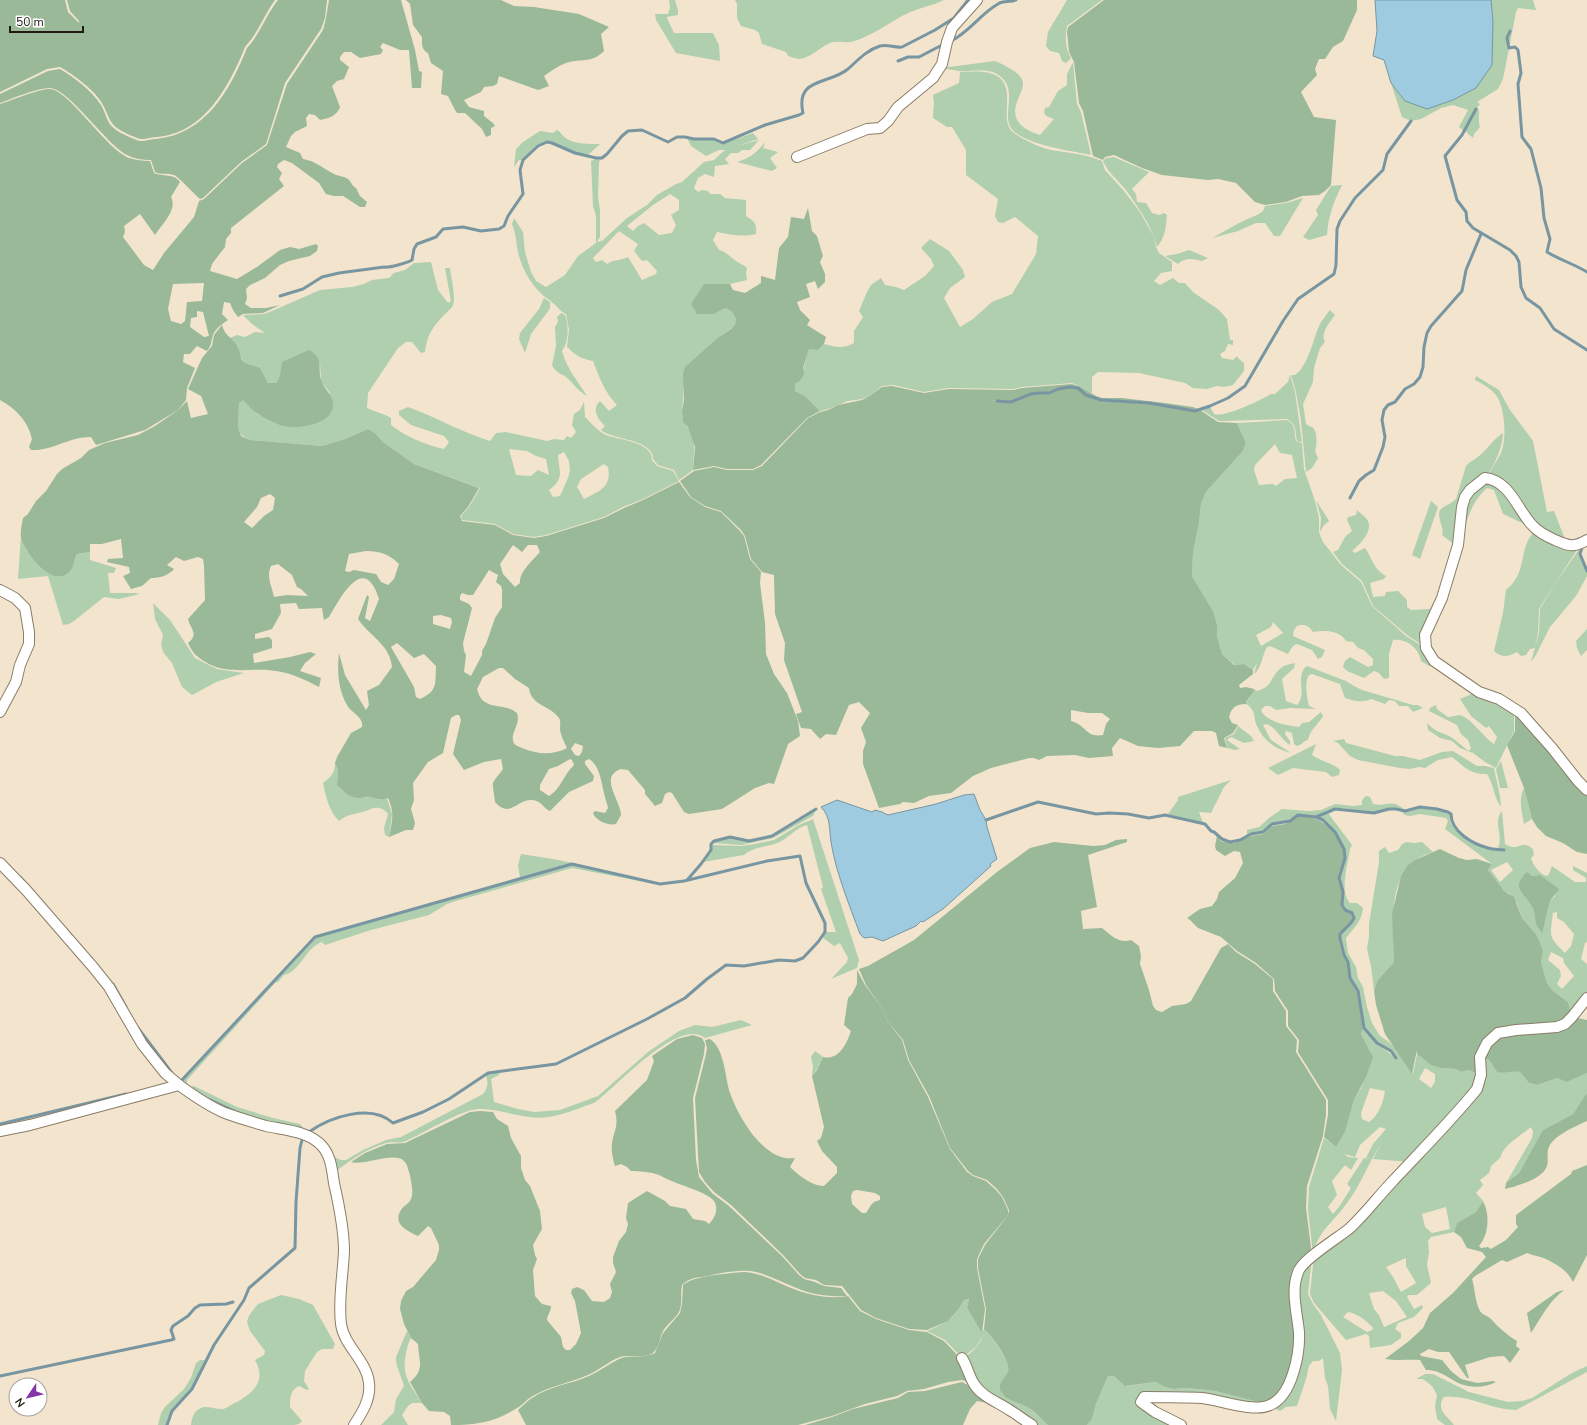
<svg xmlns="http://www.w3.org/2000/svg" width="1587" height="1425" viewBox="0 0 1587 1425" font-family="'Nunito Sans',sans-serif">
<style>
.green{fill:#afcfaf;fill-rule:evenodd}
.forest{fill:#99b999;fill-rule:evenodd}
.water{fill:#9ecbe0;stroke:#7896a2}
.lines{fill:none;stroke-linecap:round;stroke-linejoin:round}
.stream{stroke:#7896a2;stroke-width:3}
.minor-casing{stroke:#8a7d67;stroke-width:12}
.minor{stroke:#fff;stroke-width:10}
</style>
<rect width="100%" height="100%" fill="#f3e5cd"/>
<g class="green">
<path d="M669,0H675L678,10V15L667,17V18L674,33H713L719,45L720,61L676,53L656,20L655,14H668L670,8Z"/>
<path d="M735,0H944C932,6 918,8 906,14C890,22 869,38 851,42C846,43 839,41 833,42C822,45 811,58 800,59C797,59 792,57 788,56L786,52L762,44L759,33L755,30L741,26L737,18V4Z"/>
<path d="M1067,0H1102L1067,26C1065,37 1065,48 1071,58L1066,63L1062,61L1059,53L1050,51L1046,46L1048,32Z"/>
<path d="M1491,0H1533L1536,10L1518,8L1516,12L1503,79L1498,89L1477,102L1480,104L1477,108L1479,110V123L1480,127L1474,134L1473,138L1465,131L1476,109L1469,120L1464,131L1459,127L1468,110L1453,105L1441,108L1421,119L1411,121L1402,117L1391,83L1405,101L1493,21Z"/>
<path d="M995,61C1004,65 1023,73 1023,84C1023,90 1019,96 1017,102C1010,121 1024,130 1040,135L1054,119L1046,116L1044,112L1045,108L1049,107L1058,91L1067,85V74L1073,62L1077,104L1081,112L1091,155C1072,151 1023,145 1011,128C1001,113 1021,86 995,73C984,68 971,72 959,71C953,70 947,69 941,68Z"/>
<path d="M960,72C968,72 976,71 984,72C1022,77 999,113 1010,129C1012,132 1017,135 1020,137C1029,142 1041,148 1051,150C1069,153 1086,154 1102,161L1105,170L1124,191L1140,212L1154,237L1156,247L1159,253L1172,262V271L1161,273L1154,281L1160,285L1173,278L1179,283H1185L1193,292L1219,310L1227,319L1230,340H1233V345L1228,344L1225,351L1220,354L1222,358L1233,360L1237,356L1239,359L1244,363V371L1233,385L1224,387L1217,386L1207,389L1193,388L1185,383L1139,373L1098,372L1092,377V393L1081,387L1072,383L1022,387L1013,389L949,388L924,392L893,385L882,386L871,395L862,399L848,401L828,409L820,411L805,396L795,391V384L800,381L809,348L818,350L824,344C835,347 844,349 854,343V331L863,317L859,311L867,292L871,285L881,278L885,285L896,287L904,290L925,276L934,266L931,259L921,248L930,239L949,251L963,270L965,277L950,288L944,298L960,327L973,319L992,302L1012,294L1036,254L1038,236L1015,217L1003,223L998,222L995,216L998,199L966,175V150L952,127H947L933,118L934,102L933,95L959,83Z"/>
<path d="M557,130C561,132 563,137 567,139C576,144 589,144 600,144L588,155L575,152L553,142L547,141L537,145L522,160H519L514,167L516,149L523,142L540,131L553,133Z"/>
<path d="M753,133L758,139L738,146L759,140L750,150H742L738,153H731L725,159L729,164L715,166L714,177L705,174L698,178L694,188L698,192L702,190L708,191L710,194H720L725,198L746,200V216C754,221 757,223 756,234C742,237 731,235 717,232L713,240L719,250C727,252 730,257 736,261C740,264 743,264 747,268L746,274L747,280L730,284H708L691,304L714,314L726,308L732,312L736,319C735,330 724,331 718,339C705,355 694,373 683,390C684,400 681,409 683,419C684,424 690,429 692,435C696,446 693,458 693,470L679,480L674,470L658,465L653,459C654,439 612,440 601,430L605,426C598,419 591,410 600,401L609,411L617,405C605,393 599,377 593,361C579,358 577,356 567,347L569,330L566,314C559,311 557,305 551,302L552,299L551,301C534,291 522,270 518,252C516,242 516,233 512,224L514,218L523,232L525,252L531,272L536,281L546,287L565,275L578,256L596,243V216L593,206L591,161L596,159L602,158L599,162L598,197L600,210V237L597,242L602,241L627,218L647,205L657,195L676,184L682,182L704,162L714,160L725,150H719L706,156L691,146L687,138L714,140L723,144ZM670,194L679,200V210L671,215L676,225L672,233L659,235L644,223L638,226L633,231L627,226L653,205ZM619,231L638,244L634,251L642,261L647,260L657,271L656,274L642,280L628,257C620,261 614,259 607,264L602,260L596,262L593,258Z"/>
<path d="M765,142L763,148L778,152L770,158L777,168L772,171L737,162C750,158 757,153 765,142Z"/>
<path d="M1114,157L1149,172L1132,189L1136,194L1137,202L1146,203L1152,213L1159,215L1164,213L1167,215C1166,227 1165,238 1157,247C1152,226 1138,207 1126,190C1118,180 1108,173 1103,161L1106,158Z"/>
<path d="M1342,185C1334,201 1328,217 1327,235L1309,240L1303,237L1318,215L1316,210L1331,186Z"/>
<path d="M1303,198L1280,236H1274L1265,223H1256L1238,231L1212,238L1239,223L1259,214L1263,211L1265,206L1286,203Z"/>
<path d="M1189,250L1208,258L1202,261C1193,259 1186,257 1178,264L1165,256L1177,254Z"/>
<path d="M431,262L438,290L448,303L451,301L445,268H450C451,277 456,299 453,305C452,308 447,312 445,314C432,328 428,333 425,352L421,353L412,342H406L398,348L368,393L367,408C375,412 383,413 391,418V425C406,437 426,445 444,449L449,442L444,436L411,425L399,415V411L408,407C436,417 461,432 490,441L496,433L506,432L547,441L554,439L564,440L567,436L571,438L576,432L572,425L574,414L580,410L584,402L585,417C591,423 599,432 606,435C619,440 653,442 652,460L657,466L673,471L679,481L643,499L623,507L604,517L546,535L534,537L513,534L495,524L462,520L461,516L469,507L480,488L414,464L383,442L375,433L368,429L345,439L322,446L250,440L241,435L238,427L239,403L243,399L257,414L282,425L304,426L330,393L321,381L320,363L281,366V377L276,383H268L260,369L244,363L240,356L238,348L230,338L237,335L245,337L255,332L265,333L252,324L243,315L264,314L272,311L320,290L352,287L364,284L372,280L389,278L394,273L405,270L414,263ZM509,449L527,451L536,456L546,459L549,475L538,470L531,476L516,475ZM564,452L569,461L570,471L568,478L560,496L553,497L549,490C565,478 559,472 558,455ZM604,464L608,467C612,487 600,491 584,499L577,487L581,479Z"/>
<path d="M544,298L550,302V308L546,314L531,334L525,353L519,339L520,333L539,309Z"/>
<path d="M1330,310L1335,315C1330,322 1320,333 1325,342L1320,348L1314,368L1313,382L1303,404L1306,424C1308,426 1310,426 1312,427C1318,431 1317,446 1315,451L1318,458L1312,468L1306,472L1301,421L1296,392L1291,375H1295C1308,366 1313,340 1319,326C1322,320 1326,315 1330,310Z"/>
<path d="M561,313L565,315C569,326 569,342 562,351L565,360L571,372L587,396C577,390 574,384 566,377C560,373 555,372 552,365L556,346L555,327L558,322L557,317Z"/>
<path d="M1290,375L1295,392L1302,442L1297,441C1295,432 1297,424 1287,419L1223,421H1219L1202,410L1210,407L1214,414C1224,418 1261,400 1271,394H1275L1288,382Z"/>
<path d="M1476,376L1499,390L1510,410L1533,441L1547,512L1554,511L1567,544L1546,535L1516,501L1487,477C1491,469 1497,461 1501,453C1507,439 1505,407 1496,395C1490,388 1483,384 1475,380Z"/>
<path d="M1287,420C1296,424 1294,433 1296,441L1302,443L1304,469L1315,501L1319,518V532L1323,542L1341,565L1361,582L1372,606L1406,636L1425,648L1433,662L1429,666L1421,661C1419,648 1406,638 1393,640L1389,654V678L1384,679L1379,673L1374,671L1364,678L1347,671L1343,667L1345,661L1350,657L1368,667L1373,665V659L1364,650L1358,648L1353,642L1346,641C1339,630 1325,630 1313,632C1308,625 1305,624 1297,626L1294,630L1293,636L1325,650L1322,657L1318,659L1312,650L1297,644L1293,646L1288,654L1270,646L1267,647C1262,655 1262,668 1254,674L1257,663L1253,670L1244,664L1235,665L1222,654L1217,636V624L1213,611L1192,576L1193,553L1199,523L1201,504L1206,492L1243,451L1246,443L1237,423ZM1275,444L1280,453L1292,455L1297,478L1285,479L1276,486L1273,484L1259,485L1254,470L1255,465ZM1273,622L1283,633L1261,646L1256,635L1271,627Z"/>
<path d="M1503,433C1503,446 1494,468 1485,477C1478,485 1467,488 1463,498C1458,512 1460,529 1458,544C1454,561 1448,579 1441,596C1436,612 1420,629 1425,647L1407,635L1373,606L1362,581L1342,564L1333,552L1338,550L1345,537L1352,531L1347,520L1348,517L1356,515L1357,510C1360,513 1366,517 1368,521C1373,532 1359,545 1352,551L1355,553L1365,548C1372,558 1374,570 1386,576L1384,579L1370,583L1373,597L1385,596L1386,592L1398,591L1407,600V607L1411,610L1430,609L1439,594L1455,545L1442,535C1445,526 1434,514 1442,508C1446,505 1452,503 1456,499L1466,466C1470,461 1475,460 1479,456C1488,449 1493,439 1503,433Z"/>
<path d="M1492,480L1530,524L1520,522L1503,514L1494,490L1487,488C1468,506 1468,521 1459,545L1465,498Z"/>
<path d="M1316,500L1329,521L1324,525L1320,532L1321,518Z"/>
<path d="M1431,501L1438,507L1420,559L1412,555Z"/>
<path d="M1536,530L1580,545L1539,609L1538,633L1535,648L1530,649L1526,655L1521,656L1517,652C1508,657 1501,658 1494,651L1503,613L1506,590C1529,572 1517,547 1536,530Z"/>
<path d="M21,536L27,550L73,564L77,554L90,552V560L116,568L114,573H108L110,593H136L140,594L119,599L104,597L74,621L69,624L63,625L48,576L18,579Z"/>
<path d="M1582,545L1579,554L1587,572V576L1576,596L1550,627L1536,655L1531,662L1539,633L1540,609L1555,584Z"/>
<path d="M153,603L170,620L195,658L217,669L244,673L216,682L196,693L192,695L182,687L172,663L163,652L161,644L163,635L155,619Z"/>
<path d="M1587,629V650L1581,656L1577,648L1576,641Z"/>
<path d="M1295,663L1294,668L1282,679L1286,701L1297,705C1308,693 1294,676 1307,666L1346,681L1354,686L1362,690L1413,705H1418L1423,708L1413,712L1408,706H1399L1395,701L1389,700L1385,704L1371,699C1363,703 1353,701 1345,698L1340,684L1312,674L1309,675C1304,682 1307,698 1309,706L1316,709L1290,708L1276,710L1270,706H1265L1261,710C1266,722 1286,725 1299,727L1302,723L1309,722L1321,712L1323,716C1318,725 1310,729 1308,740C1303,741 1302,745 1297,746L1294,744L1292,733L1286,731L1285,734L1290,741V745C1280,739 1277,727 1266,724L1263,725L1271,740L1291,753C1276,750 1263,740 1257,726C1253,717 1257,711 1246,704L1254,689L1257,691C1274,686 1269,678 1280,669C1284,665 1290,664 1295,663Z"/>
<path d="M1474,693L1514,709V731L1496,768L1485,762L1473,753L1460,748L1452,741L1440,738L1428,730L1427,723C1437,734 1444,732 1454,739C1459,743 1463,747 1469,751L1471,748L1468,740L1461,734L1457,725L1429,711L1430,708L1436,705L1437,709L1448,717C1451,717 1459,715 1459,715C1471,717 1484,738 1494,744L1497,737L1489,726L1486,728L1471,716L1460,699Z"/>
<path d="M1238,726L1251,736L1254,741L1244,743L1231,737L1227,740L1240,749L1235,750L1227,748L1225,738L1234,734Z"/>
<path d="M1344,739L1346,743L1395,756H1403L1420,760L1442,752L1453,751L1477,766H1485L1494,768L1500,796L1501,807C1494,798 1494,785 1487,774C1470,775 1464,766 1452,757L1438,760L1425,768L1419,767L1410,769L1400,768L1358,760L1350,756L1338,743L1333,741Z"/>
<path d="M1316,744L1312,755C1320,761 1335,764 1340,770L1339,775L1332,777L1326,772L1293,768L1278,775L1268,768Z"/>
<path d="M1501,761L1508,788H1500L1496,769Z"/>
<path d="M335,763L338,770L337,785C343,793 352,799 362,798C365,798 366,797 369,797C377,797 376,802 387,798L392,814L389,837L385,835L384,828L388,814C385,810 380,807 375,808C371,808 369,810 366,811C356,814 347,814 339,821C329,811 326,797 323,783C331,777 335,773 335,763Z"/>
<path d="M1231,780L1224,787L1211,813L1199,812L1203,823L1168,814L1178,800V797Z"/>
<path d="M1524,788L1532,819L1524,824C1522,812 1518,799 1524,788Z"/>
<path d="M1367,796L1370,797L1373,804C1388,807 1391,798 1405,810L1392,808L1374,812L1341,808L1328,810L1316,816L1298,814L1285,822L1271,824L1262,832L1247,835V830L1259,827L1269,818L1282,809L1308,811L1321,810L1335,804L1353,806L1362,805C1362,800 1362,798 1367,796Z"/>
<path d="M1420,808C1430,808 1442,808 1450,815C1450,834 1465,832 1472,843L1489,849L1506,851L1498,848C1504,834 1492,823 1502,811L1505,844C1520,853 1519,838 1533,849L1534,855L1531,858C1533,865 1540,875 1547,876L1549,874L1552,866L1575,882H1586V878L1573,870V866L1587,873V942L1585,943L1581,959L1587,964V996L1572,1016L1568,1002L1553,991L1547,983L1541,962L1543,951L1536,934L1522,918L1517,903L1510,894L1504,891L1500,887L1488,870L1492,864L1445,829L1448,821L1446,818L1420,814L1410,816L1405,815L1401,811H1411ZM1507,862L1513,870L1500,882L1491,870ZM1527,873L1532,876L1540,875L1552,885L1555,896L1550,901L1542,933C1540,931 1538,928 1537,925C1534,920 1536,913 1532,907C1525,893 1509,888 1527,873ZM1557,912V918L1564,922L1574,934L1571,946L1565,953C1548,937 1550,937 1553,913ZM1551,952L1563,958L1564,963L1574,976L1562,989L1557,984L1561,976L1560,970L1548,960Z"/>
<path d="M816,810L813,816L773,838L741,845L713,843L714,841L730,837L749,841L773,836Z"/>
<path d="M1328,813L1352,845L1350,849C1348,863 1339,892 1350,903H1357L1363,908C1362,921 1354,928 1346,938L1348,953L1356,967L1358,978L1363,987L1367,1007L1372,1023L1380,1036L1389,1042L1397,1050L1413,1074L1417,1054L1426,1061L1442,1068L1456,1069L1461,1072L1469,1070L1480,1075L1476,1089L1410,1162L1373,1159L1383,1140L1372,1159L1366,1158L1373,1144L1386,1129L1380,1127L1360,1145L1355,1157L1344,1154L1348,1157L1358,1158L1351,1170L1345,1165L1332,1181L1337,1195L1328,1207L1333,1214L1339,1207L1351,1188L1347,1184L1364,1158L1372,1159C1364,1174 1357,1190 1347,1203C1333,1223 1318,1230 1313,1255L1308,1209L1309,1187L1324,1138L1344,1153L1336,1147L1345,1132L1354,1100L1362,1086L1371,1053L1361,1034L1363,1029L1377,1044L1396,1058L1391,1052L1378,1043L1364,1029L1358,992L1350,978L1348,962L1344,955L1340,939V935L1352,924L1354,919L1352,913L1345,910L1342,906L1343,892L1339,878L1345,859L1344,849L1335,832L1323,820L1318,818ZM1425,1068L1435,1074V1082L1431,1088L1419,1079ZM1370,1088L1385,1091C1383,1103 1379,1115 1369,1122L1362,1119L1361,1113Z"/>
<path d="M813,819L859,960L857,968L831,979L847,962L848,958L840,943L834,946L822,937L825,932H836L821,889L823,887L807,825C795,828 788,839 777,843C766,847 753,847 744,855L703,862L711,850L712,845L741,846L755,844L774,840L799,825Z"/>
<path d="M1407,842L1414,843L1422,842L1433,852C1383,866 1395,923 1394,962L1377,981L1374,991L1371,966L1367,949L1369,936V924L1379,862V851L1385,847L1389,853L1398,850L1402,844Z"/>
<path d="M521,854L559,860L572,863L520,878L518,865Z"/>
<path d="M0,857L27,884L113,985L121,997L134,1023L164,1064L173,1075L189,1089L206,1098L230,1110L256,1119L304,1129L316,1136L327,1145L336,1158L341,1160H346L363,1150L386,1140L401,1137L483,1094C488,1088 489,1081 485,1074L500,1071L499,1075L491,1079L494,1102L518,1109L534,1112L560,1110L598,1096L648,1052L679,1031L695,1025L712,1027L741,1020L752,1025L705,1038C679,1017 618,1085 598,1100C595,1103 589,1105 585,1106C567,1113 548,1120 529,1117C512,1115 495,1108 478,1109C461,1110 424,1133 406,1141C399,1144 393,1141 386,1143C366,1149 350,1160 334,1173L329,1155L324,1146L318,1141L300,1132L264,1124L225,1112L213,1106L193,1095L166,1072L142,1043L109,987L93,966L28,890L0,861Z"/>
<path d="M572,865L660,885L572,868L456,901L447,904L429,915L371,930L325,945L322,942C306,947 301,971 284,975L278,982L275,983L187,1080V1083L191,1087L194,1086L237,1107L273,1118L300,1124L304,1129C288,1125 272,1123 256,1118C231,1111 201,1099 182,1081L316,938Z"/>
<path d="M815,1051L823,1057L817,1069L812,1076L813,1066L811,1057Z"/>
<path d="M1481,1057L1489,1060L1497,1072C1506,1072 1512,1070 1520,1072L1529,1083L1537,1085L1558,1078L1578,1076L1587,1073V1093L1581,1103L1573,1114L1543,1130L1519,1173L1506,1183L1532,1138L1533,1132L1531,1127L1509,1144L1503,1151L1500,1158L1491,1166L1489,1173L1480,1180L1483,1185L1476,1193L1483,1201L1476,1212L1457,1223L1454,1232L1431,1237L1428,1241L1429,1252L1427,1265L1431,1283L1417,1295H1409L1407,1297L1414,1309L1422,1305L1423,1308L1414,1317L1398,1323L1395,1329L1401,1333V1338L1391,1345L1370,1348L1369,1336L1366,1334L1346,1340L1314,1303L1310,1294L1314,1256L1351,1228L1478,1090ZM1446,1207L1450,1229L1432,1233L1425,1227L1422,1214ZM1406,1258V1266L1416,1283L1401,1292L1393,1277L1386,1267ZM1383,1291L1396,1301L1407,1317L1384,1327L1379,1315L1374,1309L1369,1293ZM1348,1312C1357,1313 1367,1321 1373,1328L1372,1330L1367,1332L1343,1317Z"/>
<path d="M1312,1258L1308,1294L1313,1304L1321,1315L1340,1353L1342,1370L1336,1421L1330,1409L1328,1386L1325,1378L1323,1358L1319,1361H1313L1309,1366L1306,1379L1297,1406L1286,1407L1280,1411L1270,1406L1295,1282Z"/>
<path d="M281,1295L299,1299L313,1305L335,1344L333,1349H322L317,1352L305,1371L304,1381L309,1389L307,1390L299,1386C290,1390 290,1399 290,1407L302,1421L299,1424L294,1425H191C192,1419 193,1412 199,1409C206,1404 215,1410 223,1409C228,1408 232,1404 237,1402C253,1393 267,1381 255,1360L264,1355L265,1351L250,1331L247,1322L248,1318L250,1314L258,1304Z"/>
<path d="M969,1299L967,1308L982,1332L984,1329C991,1335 1007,1357 1008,1366C1009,1375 1005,1385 1002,1394L1029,1408L1048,1425H1034L979,1388L962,1359C971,1353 979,1347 982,1337L976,1347L962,1358L945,1340L927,1331C947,1322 953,1320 964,1300Z"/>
<path d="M407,1331L411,1338C408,1343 407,1348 406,1353C401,1376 410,1384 422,1403H412L408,1406L402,1415L408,1425H381L394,1412L396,1399L404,1386C402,1377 395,1365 396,1357Z"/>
<path d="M200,1360H205C200,1369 198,1380 191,1389C180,1403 171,1405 166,1425H158L161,1413L165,1407L184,1389L191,1378L196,1363Z"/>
<path d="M1587,1366V1372L1516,1410C1492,1410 1469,1394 1444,1397C1435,1410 1448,1416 1454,1425H1445L1437,1419L1435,1406L1437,1395L1432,1386L1423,1379H1416L1425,1374H1433L1469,1392L1508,1402L1522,1401L1532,1398L1572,1373Z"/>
<path d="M1108,1376H1114L1126,1386L1157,1382L1165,1387L1173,1389L1188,1388L1215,1391L1270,1405L1224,1402H1140L1179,1425H1087L1092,1419L1096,1404Z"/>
</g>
<g class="forest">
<path d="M0,0H65L68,12L79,23V21L70,11L67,0H275C264,15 258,33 245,47C229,86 205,133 157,137C152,137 147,139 142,139C137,139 121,131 117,128C109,122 108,114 103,105C96,91 74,75 60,67L47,69L0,92Z"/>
<path d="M278,0H327L325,18L321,29L285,83L266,144L241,162L203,198L200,199C194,194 179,177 174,175C167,173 161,175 155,172L151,160C143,160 134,159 127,155C106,144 68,88 50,88C36,88 14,98 0,103V94L48,71L60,69C75,78 91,90 101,105C107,115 106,123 116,130C120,133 137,141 141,141C146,141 151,139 156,139C206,134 230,90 247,48C260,34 266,15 278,0Z"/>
<path d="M329,0H401L415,50L419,71L422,72L421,88H412L409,50H400L383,43L380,47L383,50L381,54L360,58L351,52H344L340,57V60L349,67L344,79L337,81L332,86L340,107C337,116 329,118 320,120L315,115L309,114L306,118L307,126L295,132L291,136L286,147L300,153L303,159C315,161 323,168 334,174C338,176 344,176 348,179C352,183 352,186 356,188L360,196L367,202L365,207H360L343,196H334L326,194L319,183L292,163L284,160L278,164L277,167L282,173L279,179L284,186L231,228V233L226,239L225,247L212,264L210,271L237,279L257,267L280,250L290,247L299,249L316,244L318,246L317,251L310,256L289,261L280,265L265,278L250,285L246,289L247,298L245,304L251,308H266L280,305L263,313L243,314L238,317L233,310L230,303L224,302L222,314L228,320C222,324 216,328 213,335C211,341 212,345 207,351L197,346L190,354H184L183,362L195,368L187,388L186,400L178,410L145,430L96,445L91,437C67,437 54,451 31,450L29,447L32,439C28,421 16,409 0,400V104C13,100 38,89 50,89C69,90 105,148 129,158C135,160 143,161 150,161L154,173C163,177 174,173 180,182L171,197C178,210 162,224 155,235L140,214L124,226L125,232L123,237L144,265L153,270L164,253L194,217L199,201L204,199L242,163L267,145L287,84L323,30L326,18ZM204,283L202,301L187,302L185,321L181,324L171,321L168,309L173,284ZM197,311L203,312L209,336L204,337L190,327L191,318L197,317Z"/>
<path d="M406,0H501L514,6L534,7L579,14L609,27L601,34L604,51C591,64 581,58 566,63C558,66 551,71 544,76L549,86L538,90L499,76L497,84L493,86L484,87L481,92L464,100L469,107L484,111V116L493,123L495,126L491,128V135L486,137L482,129L465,113H457L455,110L448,96L441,94L443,71L431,63L428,53C421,49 422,44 422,37L413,25L410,4Z"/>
<path d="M1104,0H1357V10L1343,41L1333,47L1325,59H1319L1315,69L1317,75L1301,92L1314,117L1336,120L1331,185L1325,191L1319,195L1302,196L1286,202L1265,205L1255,202L1236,183L1218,179L1208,180L1162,175L1142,168L1114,155L1105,157L1103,160L1093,156L1083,111L1079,103L1074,62L1069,52L1067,32L1068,27Z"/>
<path d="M808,208L812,231L817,236L823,256L820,262L825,274V282L818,289L815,281L806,284L810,297L797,302L800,310L810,320L807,325L826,337L824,344L818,350L809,349L803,368L804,374L800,381L795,384V391L805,396L820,411L807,418L761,465L753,469H727L714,466L693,470L695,447L688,427L683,422L682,411L684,400L683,374L685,367L719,337L731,329L735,324L736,319L732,312L726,308L714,314H697L691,304L704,284H730L733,290L745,293L761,283V276L775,280L779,248L788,237L791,217L804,219Z"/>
<path d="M222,325C225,337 234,338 238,348C241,353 239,359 245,363C249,365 255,366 260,368L268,383H276C282,376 280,370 282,362L309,350C326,359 316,369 322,382C325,390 334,396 333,406C331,426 295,430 280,425C273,422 264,418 258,414C252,411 248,404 243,400L239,403L238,427L241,436L250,440L322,446L345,439L368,429L375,433L383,442L414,464L479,488L468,507L460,516L462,521L495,525L513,535L534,538L546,536L604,518L624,508L643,500L679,482L690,497L705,507L721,512L740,531L744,536L750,559L761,572L760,583L765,623L766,654L774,674L787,693L798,721L800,736L788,744L774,784L769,783L755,788L722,809L689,814L684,812L672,793L669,792L665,794L662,803L655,806L645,794V790L628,770L621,769C598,777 621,801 621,815L616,824C608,826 596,821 593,813L595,811L605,813L608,808C607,803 605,798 604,793C601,781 600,766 589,759L585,761V764L594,776L593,781L569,792L550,811C544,809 541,800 532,800C517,799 510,819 495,802C495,799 492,784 493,783C495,778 500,774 503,769L501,759L484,762L464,770L453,754L461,720L459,715H456L451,718L443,753L428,762L413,783L414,800L411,809L415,823L413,830H406L389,837C392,821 395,813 388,798C378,801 379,799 370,797C367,796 364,798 361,798C351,799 343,792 337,785L338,770L335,763L337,757L351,733L362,727C364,717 351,713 347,705C338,689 337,671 339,653L345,675L366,710L369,705L367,691L379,685L392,667C390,644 369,636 358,619L367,595L369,597L365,618L370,621L379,599C364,552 341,597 329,617L324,620L322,608L299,609L296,603L280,604L281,613L272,629L255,634V639L269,637L272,640V648L253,654L254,663L290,657L310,652L316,654L305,663L300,671L321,678L319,687C306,680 291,673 276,671C253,667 231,675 209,664C198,658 193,654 188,643C199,634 191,630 188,619L205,600L204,565L203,559L198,557L184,561L176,557L167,565L174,569C168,576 159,578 151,578L142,586L131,589L123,576L130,573L129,567L107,562L108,559L123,558L121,539L102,544H90V552L77,554C74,559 74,567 70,571C53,590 25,553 21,537C20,532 22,524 23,518L28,514L36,501L46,491L57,474L62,469L81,458L89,450L105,443L138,435L155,426L178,410L187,401L191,418L208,414L201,396L188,389L202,358L212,346L214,335ZM270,494L275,498L273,510L264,516L252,528L244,522L257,507L261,498ZM513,545L522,552L528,545H537L540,552C533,560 519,572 520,583L515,587L503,574L500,564ZM366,551C380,551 389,554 399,564L394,579L388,585L381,582L376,574L354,570L349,572L345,571L349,554ZM278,564L292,575L297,587L301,589L308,596L287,595L274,597C272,586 266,577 271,566ZM489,570L498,575L496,582L501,586L502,589V607L495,618L486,644L482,651V655L471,676L464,672L466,655L464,651L463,643L472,608L469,604L460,600V596L462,593L468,595H473ZM441,615L451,618L452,622L450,629L433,624V616ZM397,643L414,658L424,654L436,666C435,684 438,691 420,699L416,697L414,687L391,647ZM499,668H503L515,679L529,688C531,706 550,705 559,718C561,721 560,726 560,730C561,736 564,742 567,748C551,756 537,754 522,748C518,746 513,745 513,740C511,732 521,724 517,713C503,701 483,713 477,689L483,677ZM575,743L583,746L582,752L579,756L575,755L571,749ZM570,759L572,760L574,765C564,774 560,790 549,796L540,790V785L549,769L558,766Z"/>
<path d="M1072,384L1081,387L1096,396L1102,398H1122L1165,403L1193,407L1198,409L1195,410L1149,402L1101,399L1086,394L1079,388L1069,386L1058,388L1049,392H1039L1031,394L1011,401L992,400L1011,403L1031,395L1039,393L1050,394L1058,389L1069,388L1078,389L1086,395L1100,401L1149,404L1195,412L1200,410L1218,422L1237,423L1246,443L1243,451L1206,492L1201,504L1199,523L1193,553L1192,576L1213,611L1217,624V636L1222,654L1234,665L1244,664L1253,670V674L1239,685L1240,688L1246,687L1254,689C1253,695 1247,698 1246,704C1236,704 1232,707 1229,717L1232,723L1238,725L1233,733L1224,738L1227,748L1219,746L1216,733L1212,731H1194L1180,746L1158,748L1138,746L1120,738L1112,748L1113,756L1089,758L1075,755L1047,756L1039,760L1034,758H1029L991,768L973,776L951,793L929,796L914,803L903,802L900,804L879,808L863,764V751L866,742L861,728L870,713L859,702L849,705L836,735L826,734L820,739L811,729L801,728L796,714L802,712L784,660L785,643L775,614L774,575L762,572L751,559L745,536L741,530L721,511L705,506L691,497L680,481L694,471L714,467L727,470H753L762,466L808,418L820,412L828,410L838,405L862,400L871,395L882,387L892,386L924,393L949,389L1013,390L1022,388ZM1071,710L1088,713H1102L1110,719L1106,724L1103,735C1085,738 1087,725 1071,721Z"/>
<path d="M1515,710L1587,792V854L1577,852L1563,843L1546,836L1537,827L1532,819L1524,788L1507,745L1515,731Z"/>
<path d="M1298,816C1321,815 1343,833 1344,858C1344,865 1338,871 1338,878C1338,882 1341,887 1342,891C1343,895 1341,901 1341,906L1344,911L1351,914L1353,919L1351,923L1339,935V939L1343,956L1347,963L1349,978L1357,992L1363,1029L1361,1034L1373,1057L1366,1077L1354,1100L1345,1132L1336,1147L1324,1137L1328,1115V1100L1298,1052L1299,1040L1288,1026V1011L1275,991L1274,979L1256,963L1237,951L1221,937L1198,928L1190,920L1187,918L1200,909L1212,906L1217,899L1219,892L1235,878L1243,863L1240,852L1234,851L1225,856L1216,850L1215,846L1217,836L1221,841L1229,843H1234L1251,836L1263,834L1272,826L1285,824Z"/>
<path d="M1127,839V842L1088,855L1097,907L1081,911L1083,929L1102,928C1111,935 1119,944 1131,940L1139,946L1141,956L1140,964L1149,990L1153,1006L1156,1010L1162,1012L1172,1006L1186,1004L1191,1001L1221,948L1228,944L1236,952L1255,964L1273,979V991L1286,1011V1026L1297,1040L1296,1052L1326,1100V1115L1323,1136L1307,1186L1306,1208L1312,1256L1299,1268L1298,1334L1288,1386L1270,1405L1215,1391L1188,1388L1173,1389L1165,1387L1156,1382L1125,1386L1114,1376H1108L1096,1404L1092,1419L1087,1425H1048C1042,1420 1036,1413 1029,1408C1021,1403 1007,1401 1002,1393C995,1384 1006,1379 1008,1371C1011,1361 992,1336 984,1329L986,1309L978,1268V1259L985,1245L1008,1215L1009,1210L1003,1197L997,1189L987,1180L973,1175L968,1171L950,1148L929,1096L909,1060L903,1040L888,1022L880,1005L866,985L859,969L868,966L914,940L997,872L1030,848L1054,842L1093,846L1105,845L1116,840Z"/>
<path d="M1440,849L1459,858L1467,860L1477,859L1492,864L1488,870L1504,891L1514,897L1522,918L1536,934L1540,943L1543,951L1541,962L1547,983L1553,991L1568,1002L1572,1016L1564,1024L1516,1029L1487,1042L1480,1075L1469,1070L1461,1072L1456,1069L1442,1068L1431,1065L1417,1054V1050L1412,1074L1385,1034L1376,1005L1374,991L1377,981L1394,962L1392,914L1401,876L1407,866L1415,860Z"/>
<path d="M1527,872L1532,876L1540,875L1559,889L1550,901L1542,934C1541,931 1538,928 1537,926C1534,920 1536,913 1532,907C1525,893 1509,888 1527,872Z"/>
<path d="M857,970L865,985L880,1005L888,1022L902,1040L908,1060L928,1097L950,1149L967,1172L973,1176L986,1181L996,1190L1002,1197L1008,1210V1215L984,1244L977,1259V1268L985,1309L982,1333L967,1308L969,1299L964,1300L958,1310L948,1321L927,1330L909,1329L876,1318L861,1310L842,1286L824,1285L816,1280L805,1278L800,1274L783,1255L731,1205L714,1192L705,1182L699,1172L695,1098L706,1054L707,1048L705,1040L710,1039C724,1048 725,1075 729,1090C737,1115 764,1163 795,1158L790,1167C798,1175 812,1186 824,1186L837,1173V1167L822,1151L817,1141L821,1138L824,1127L812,1076L817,1070L823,1057C839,1061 847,1043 851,1031L844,1025L848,998L852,994L857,984ZM857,1190L875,1193L880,1196V1200L874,1202L871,1205L866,1213H862L852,1204L851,1196L853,1191Z"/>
<path d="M1573,1017L1587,1020V1073L1566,1082L1558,1078L1537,1085L1529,1083L1520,1072C1512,1070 1505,1074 1497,1072L1489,1060L1481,1057L1498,1034L1534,1029Z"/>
<path d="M693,1035L702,1038L705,1044L704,1054L693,1098L696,1160L699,1177L712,1193L729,1206L782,1256L799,1275L804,1279L815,1282L824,1286L841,1288L847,1296C832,1297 813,1295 799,1289C783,1283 767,1273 750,1271C736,1270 721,1273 707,1276C697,1278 690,1277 682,1285C680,1294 683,1303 679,1312C675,1319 667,1324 663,1331C660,1337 659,1348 653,1353C643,1360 630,1354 620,1357C609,1361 599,1370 588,1375C570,1383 549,1386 531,1397C526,1400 523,1405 517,1408C495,1422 477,1425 451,1425L450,1416L444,1412L429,1411L422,1403L410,1382C425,1369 419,1363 418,1344L411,1338L404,1324L400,1309L401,1301L406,1291L413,1287L436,1260L439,1250V1245L431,1228L428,1226L418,1236C407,1231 392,1224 401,1210C403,1206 409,1204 411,1199C414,1192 411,1183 410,1175C408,1170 408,1165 404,1161C394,1151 365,1166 351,1162L365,1153L387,1144L405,1143L470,1112L480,1111L493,1112L497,1119L508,1126L511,1138L521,1156V1168L525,1180L530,1186L540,1211L542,1229L533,1245L535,1255L537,1259L533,1270L535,1296L542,1304L551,1306C551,1312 547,1315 547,1320L561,1337L563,1347L566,1350H570L576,1344L581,1333L575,1301L571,1293L572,1289L577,1287L584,1290L592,1301L604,1302L610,1298L612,1292L610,1284L616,1272L613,1263V1257L619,1241L626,1232L628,1224L626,1218L628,1203L647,1191L665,1201L670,1206L686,1209L693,1219L705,1221L709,1224C715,1218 719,1209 714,1201C709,1193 677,1184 667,1179C664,1178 662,1176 659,1175C651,1172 639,1171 631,1171L627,1167L621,1164L615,1166C613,1159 611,1151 612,1143C614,1130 619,1126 615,1111L647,1080L654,1061L652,1056L677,1039Z"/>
<path d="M1587,1093V1121C1576,1126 1553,1136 1549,1147C1546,1153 1549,1160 1547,1166C1543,1179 1517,1186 1505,1189L1506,1183L1519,1173L1543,1130L1573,1114Z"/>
<path d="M1587,1165V1255L1573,1282C1567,1270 1558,1265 1546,1259C1540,1256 1533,1256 1527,1253L1507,1262L1502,1260L1475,1276L1472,1279C1475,1289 1475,1300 1479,1309C1481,1315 1487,1315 1491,1319C1499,1328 1506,1334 1517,1341L1516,1346L1520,1349L1510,1363L1505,1357L1503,1356L1490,1357L1465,1365L1469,1378H1467L1449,1352H1438L1429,1349L1420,1354L1421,1356L1442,1360L1451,1371L1461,1379L1477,1383L1493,1381L1496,1382C1487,1387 1474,1388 1464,1385C1450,1381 1443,1370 1426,1370L1420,1360C1409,1359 1397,1361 1385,1359L1409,1341L1423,1328L1430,1313L1453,1293L1486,1257L1482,1252L1467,1248L1461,1237L1454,1232L1457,1223L1476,1212L1483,1201C1490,1214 1489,1235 1479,1246L1481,1248L1488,1247L1491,1249L1506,1240L1518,1227L1516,1224V1215L1571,1174L1572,1171Z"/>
<path d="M744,1272C764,1273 781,1285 799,1291C814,1296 833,1299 848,1296L860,1311L876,1319L909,1330L927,1332L944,1341L961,1359L968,1382L962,1380L948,1382L924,1389L907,1391L897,1396L865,1404L832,1416L798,1425H526L518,1410C523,1406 527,1401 532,1398C549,1386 571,1384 589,1376C600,1371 609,1364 619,1359C629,1354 641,1360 655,1353L663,1333L680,1313L682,1304L683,1285C692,1276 730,1273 744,1272Z"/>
<path d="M1564,1290C1549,1301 1541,1318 1531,1333L1527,1313L1557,1292Z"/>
<path d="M962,1382L977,1390L993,1404L977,1401L970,1409L963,1425H805L832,1417L853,1409L898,1398L908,1392L925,1391Z"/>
</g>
<g class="water">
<path d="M1375,0H1491L1493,21L1492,65L1476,88L1453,100L1427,109L1405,101L1391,83L1384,60L1373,56L1377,31Z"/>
<path d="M974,794L980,810L986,820L987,827L997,859L990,864L991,866L943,909L923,922L921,921L916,926L883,941L872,937L864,938L860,934C849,904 836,873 831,842C829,829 831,817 821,807L837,800L872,812L875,810L882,812L888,815L936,804L964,795Z"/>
</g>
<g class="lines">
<g class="stream">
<path d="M1510,31L1507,38L1509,48L1515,47L1518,50L1521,73L1518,84L1522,137L1531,149L1541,188L1544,218L1550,239L1547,252C1560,260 1574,264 1587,272"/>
<path d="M949,42C969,33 980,14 998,4C1004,0 1010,3 1016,0"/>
<path d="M898,61L908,57H919L944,44"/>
<path d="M1476,109L1462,135L1445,156L1457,200L1466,212L1467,221L1473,228L1510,250L1516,256L1519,262L1521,287L1526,298L1540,308L1554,329L1587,350"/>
<path d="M280,296L303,289L322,277L339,273L384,267C389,268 407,263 412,260L414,249L417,244L436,237L443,229L463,227L481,231L499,229L504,226L508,216L523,194L520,170L523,160L538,146L547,142L552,143L575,153L596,158H602L607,154L622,136L628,131L642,130L668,142L677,137H685L694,139H714L723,143L765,125L799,115L803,113C795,77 829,85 848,69C858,60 867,50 880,46C888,44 894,48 902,47L935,30L954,18L968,0"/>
<path d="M997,401L1011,402L1031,394L1039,393H1049L1058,389L1069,387L1078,388L1086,395L1101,400L1149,403L1195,411L1210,406L1228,398L1245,386L1283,321L1298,299L1334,274L1336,265L1337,229L1340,221L1355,198L1383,170L1387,154L1411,121"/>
<path d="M1350,498L1359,481L1366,475L1374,470L1383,447L1385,437L1382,420L1384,410L1388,405L1395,402L1405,389L1414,384L1420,377L1423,367L1424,347L1427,333L1431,326L1462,291L1466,270L1481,234"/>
<path d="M1583,544L1580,554L1587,571"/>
<path d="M1316,817L1323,820L1335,832L1344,849L1345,858L1339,878L1343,892L1342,905L1345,910L1352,913L1354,918L1351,923L1340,934V938L1344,955L1348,962L1350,978L1358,991L1364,1028L1377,1043L1391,1051L1396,1058"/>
<path d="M986,820L1038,802L1096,814L1109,813L1128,814L1149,818L1165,815L1205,824L1211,831L1214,832L1222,839L1230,842L1240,840L1251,834L1263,832L1272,824L1290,821L1298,815L1316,817L1335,809L1374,813L1389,809H1396L1405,811L1420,807L1437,809L1448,812L1451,814C1451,832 1473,844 1488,848C1494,850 1499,849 1504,850"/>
<path d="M20,877L30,888"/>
<path d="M688,879L701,864L711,850V844L714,841L730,837L749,841L772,836L816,809"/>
<path d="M113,984L126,1007"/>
<path d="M138,1028L172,1073"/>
<path d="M181,1081L315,937L572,864L660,884L684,881L767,861L800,856L806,883L825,923V932L818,942L803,958L795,961L779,960L744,966L726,965L707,979L685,998L647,1019L556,1064L488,1073L449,1099L423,1112L393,1123C371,1103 330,1117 309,1132L307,1131"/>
<path d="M208,1099L234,1111"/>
<path d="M0,1124L126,1094"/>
<path d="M0,1376L171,1340L174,1339L171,1330L173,1326L188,1316L195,1308L200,1305L226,1304L233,1302"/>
<path d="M167,1425L172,1411L192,1389L214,1345L244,1300L249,1288L295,1248L296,1202L300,1148L302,1140"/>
</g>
<g class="minor-casing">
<g id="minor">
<path d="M797,157L867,129L880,128L888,121L898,107L933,78L942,64L947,42L952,28L977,0"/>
<path d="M1587,540C1573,548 1569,546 1555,540C1546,536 1538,532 1532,525C1517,509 1510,481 1485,478L1470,490L1465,497L1462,507L1458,545L1442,598L1425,635L1426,648L1434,661L1479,692L1499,699L1521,713L1552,748L1578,781L1587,790"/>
<path d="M0,590L15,598L25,608L29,632V644L20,665L16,682L0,712"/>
<path d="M0,863L27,891L93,967L109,987L142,1044L165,1073L179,1085"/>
<path d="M0,1131L30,1125L179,1085C194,1096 208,1106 225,1113C239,1118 252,1122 266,1126C284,1130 309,1131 322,1146C331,1156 332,1170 334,1183C339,1205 344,1228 344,1251C343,1275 338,1300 341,1324C344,1346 367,1361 369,1383C371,1399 362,1413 354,1425"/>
<path d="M962,1358C967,1366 969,1376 974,1384C982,1397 998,1402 1011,1411C1018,1415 1025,1421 1032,1425"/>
<path d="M1181,1425L1155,1412L1141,1402L1144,1397C1163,1397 1182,1397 1202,1398C1220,1400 1253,1413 1270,1405C1292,1396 1300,1354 1299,1332C1297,1312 1290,1289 1299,1270C1306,1257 1338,1238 1350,1228C1365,1214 1377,1198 1391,1183C1420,1152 1450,1122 1477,1089L1481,1075L1480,1057L1487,1043L1498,1033L1516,1030L1557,1027L1565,1024L1572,1017L1587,998"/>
</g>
</g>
<use href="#minor" class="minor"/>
</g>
<g transform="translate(28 1397) rotate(235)"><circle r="19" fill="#ffffff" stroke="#a5a3a0"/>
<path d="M0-3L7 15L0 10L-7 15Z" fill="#8536a6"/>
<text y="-6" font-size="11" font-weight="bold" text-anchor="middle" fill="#1f1a11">N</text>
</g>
<path d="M10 26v6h73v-6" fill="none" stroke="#1f1a11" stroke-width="2"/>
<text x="16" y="26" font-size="12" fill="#1f1a11" stroke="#ffffff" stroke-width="3" paint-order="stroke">50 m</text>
</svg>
